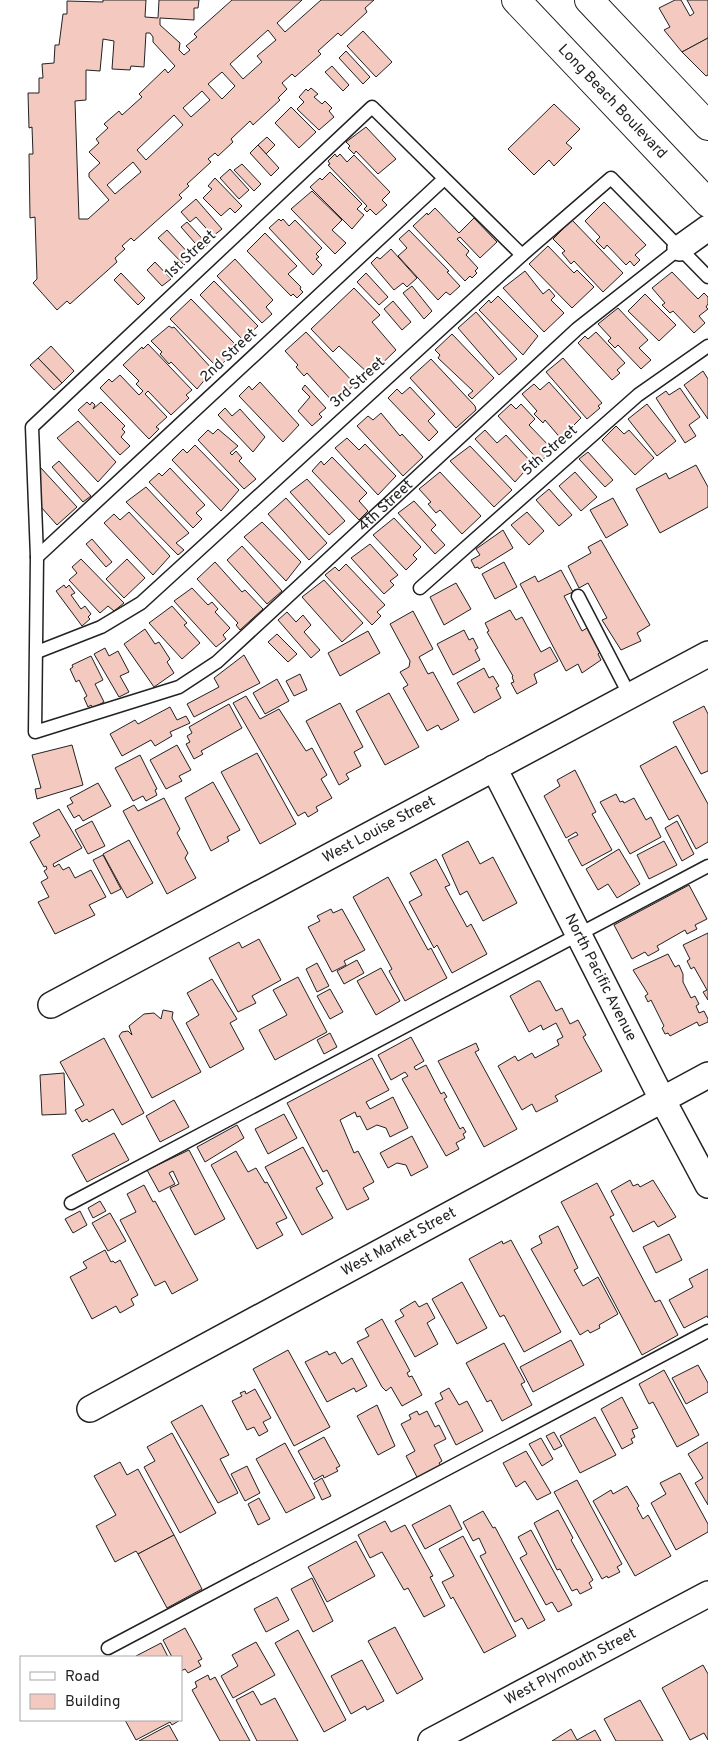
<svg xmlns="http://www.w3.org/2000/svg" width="708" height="1741" viewBox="0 0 708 1741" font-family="Overpass,sans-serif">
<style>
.building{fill:#f3c9c0;stroke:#222;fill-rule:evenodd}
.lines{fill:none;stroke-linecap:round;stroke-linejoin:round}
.lane-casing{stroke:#222;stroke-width:15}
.street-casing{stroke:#222;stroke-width:28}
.primary-casing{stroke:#222;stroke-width:30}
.lane{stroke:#fff;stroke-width:12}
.street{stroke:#fff;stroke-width:25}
.primary{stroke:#fff;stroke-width:28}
.labels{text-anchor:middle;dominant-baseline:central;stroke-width:4;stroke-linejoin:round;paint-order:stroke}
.street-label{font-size:15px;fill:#222;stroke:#fff}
</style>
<rect width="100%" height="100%" fill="#fff"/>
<g class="building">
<path d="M103,0H146L145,17L158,18L159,0H199L198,8H194V20L160,18V25L180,43L179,50L184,55L190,50L186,46L197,37L194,34L232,0H302L277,23L285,32L321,0H374L365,8L367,12L341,36L338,33L318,51L321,54L295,77L292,74L282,83L287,89L278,98L280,100L253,125L250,121L231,139L233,142L218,156L215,153L208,159L211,162L187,184L189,186L179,195L182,198L134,241L131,238L122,246L125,249L115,258L117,262L70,304L67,301L57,310L33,283L37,279L35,217L30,218L29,154H33L32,127L29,128L28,93H39V78H43L42,64L54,63L55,45H59L63,14H67V1L103,2ZM268,30L276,40L257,56L262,62L243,79L230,64ZM146,33H150L153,37V42L175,66L168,73L165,69L139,94L142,97L122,115L119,111L104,124L108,128L96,139L99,143L89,152L100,163L89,173V177L109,200L88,219H79L75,101L86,100V70L100,71L103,39L114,41L112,69L130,70L131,66L144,67ZM222,72L235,86L222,99L208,84ZM202,91L210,100L191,117L183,108ZM174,115L183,125L146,160L137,150ZM133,162L141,172L115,194L107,185Z"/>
<path d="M675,0H681L690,16L694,13L687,0H708V38L682,52L664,30L670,27L659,8Z"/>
<path d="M363,31L392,62L376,77L347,46Z"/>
<path d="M708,38V75L706,76L682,52Z"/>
<path d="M346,51L370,77L363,84L339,58Z"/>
<path d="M332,66L349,85L343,91L325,72Z"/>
<path d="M311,88L318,94L314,97L322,104L325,101L332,108L329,111L334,117L319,130L297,109L304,102L299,97L306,89L308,91Z"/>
<path d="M554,104L580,129L566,143L572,148L554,166L549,160L534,175L508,149Z"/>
<path d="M291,107L316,132L299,148L275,123Z"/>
<path d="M366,127L396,159L378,174L356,151L354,154L348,148L350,146L346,142Z"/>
<path d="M267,137L275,145L266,154L258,145Z"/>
<path d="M258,145L279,168L271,176L250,153Z"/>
<path d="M335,154L337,157L340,154L347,162L354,155L390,192L382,200L387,205L376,215L370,209L367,212L364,209L367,206L328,165L330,164L328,161Z"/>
<path d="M242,164L261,184L254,191L234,170Z"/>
<path d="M230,169L249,190L239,199L220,178Z"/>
<path d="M330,172L362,204L357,209L364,215L352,229L310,187L320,178L322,180Z"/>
<path d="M215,178L242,206L235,213L230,208L221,216L203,198L212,189L208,186Z"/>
<path d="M312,191L342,220L332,230L346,243L335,254L291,209Z"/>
<path d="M196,199L222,229L213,236L196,217L190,222L181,212Z"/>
<path d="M604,202L646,245L635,255L640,260L634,266L630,261L626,265L607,245L604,249L596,241L600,237L585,221Z"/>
<path d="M435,208L459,233L474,218L497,242L480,258L460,237L457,239L469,251L466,255L478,268L475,271L477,273L472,278L470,276L465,281L413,226L427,213L428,215Z"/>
<path d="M279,219L281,221L283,219L289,226L295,220L322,248L316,254L319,257L316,259L322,265L313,275L269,228Z"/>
<path d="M572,220L623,273L603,292L574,261L571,264L562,253L565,251L553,239Z"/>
<path d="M187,222L208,245L202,251L181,227Z"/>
<path d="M167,230L192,257L184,265L158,238Z"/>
<path d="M409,230L449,271L447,272L460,286L450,295L446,292L438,300L398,256L407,248L399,239Z"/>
<path d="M265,233L297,266L288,274L301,287L300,289L303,292L297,298L293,294L291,296L247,251Z"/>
<path d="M548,246L574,273L577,270L594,287L572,308L529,264Z"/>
<path d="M391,249L417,278L407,287L403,283L394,290L371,263L377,257L380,259Z"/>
<path d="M235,259L273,300L266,307L272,314L262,323L217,276Z"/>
<path d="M155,262L171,279L162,286L147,270Z"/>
<path d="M525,271L543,294L549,289L555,296L551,300L564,313L544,332L503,288Z"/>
<path d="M672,272L698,299L704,293L708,297V304L706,307L708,309L699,316L705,323L694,333L673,311L670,313L662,305L665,303L652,288Z"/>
<path d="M121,273L145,298L138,305L114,280Z"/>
<path d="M366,273L388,297L379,305L357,282Z"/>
<path d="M214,281L258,326L243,340L200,295Z"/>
<path d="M412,286L432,311L424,319L403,293Z"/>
<path d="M354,288L380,315L372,322L396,350L370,375L339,346L333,352L311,329Z"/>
<path d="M645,294L676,325L659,341L628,311Z"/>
<path d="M498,296L538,336L523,355L479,310L489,300L491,303Z"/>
<path d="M191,299L234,343L225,353L229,357L218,368L170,319Z"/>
<path d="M393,301L411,322L402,330L384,309Z"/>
<path d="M618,308L648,340L639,348L651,360L641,369L618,345L615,348L608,341L611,338L598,324Z"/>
<path d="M476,312L517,359L499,375L458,328Z"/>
<path d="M169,326L172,328L174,327L213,370L197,389L171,362L169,364L160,354L162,352L151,341Z"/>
<path d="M306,332L355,384L334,403L307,373L304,376L296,367L298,365L285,351Z"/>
<path d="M596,332L625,363L617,370L620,373L612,380L578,343L585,336L588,339Z"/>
<path d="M452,334L494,378L472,399L468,395L473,391L438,358L440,355L435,350Z"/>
<path d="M148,344L192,390L186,395L189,398L171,415L148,391L145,394L167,417L156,427L159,429L149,439L100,388L109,379L112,382L120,375L139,395L143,391L136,384L139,381L123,365L142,347L143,349Z"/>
<path d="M51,346L74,371L62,383L38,358Z"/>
<path d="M38,358L62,383L54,390L30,365Z"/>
<path d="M563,358L602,403L598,406L600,408L587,419L546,372Z"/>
<path d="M431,359L475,406L476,410L456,428L410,378Z"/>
<path d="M703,371L708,379V419L684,385Z"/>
<path d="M260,382L299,425L283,442L239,396L249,386L252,390Z"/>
<path d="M549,382L581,418L572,427L576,431L563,441L545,420L543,423L534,414L537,411L522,394L534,384L540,390Z"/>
<path d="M305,385L326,408L319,414L322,417L312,426L298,411L310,397L302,389Z"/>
<path d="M410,387L435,414L428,421L438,432L429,441L388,398L397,389L402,394Z"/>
<path d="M680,388L700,417L689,425L696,436L685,443L656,398L666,391L669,395Z"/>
<path d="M87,402L90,405L92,402L95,405L93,409L101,402L125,426L122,429L125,432L121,437L130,446L120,455L78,410Z"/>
<path d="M511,404L516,409L521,404L535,419L529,425L553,450L540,462L498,416Z"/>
<path d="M647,404L676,441L657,456L628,419Z"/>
<path d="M225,408L232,416L240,409L265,437L253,452L218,415Z"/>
<path d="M381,413L400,436L402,434L423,457L403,476L357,426L368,416L373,420Z"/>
<path d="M78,421L116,462L98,482L57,438Z"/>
<path d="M616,426L624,434L629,430L654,458L635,475L602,440Z"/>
<path d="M218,429L238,446L230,453L232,455L236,451L242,458L239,461L256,479L244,489L198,440L208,430L213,434Z"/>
<path d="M485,430L497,443L506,435L532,463L515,482L475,439Z"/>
<path d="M347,438L359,450L365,444L396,476L378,495L335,448Z"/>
<path d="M195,445L239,490L221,511L172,460L183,449L187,453Z"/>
<path d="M470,446L512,490L494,507L450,461Z"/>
<path d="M588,452L613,480L605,487L579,459Z"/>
<path d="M332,457L367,493L359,501L368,511L359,520L312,471L321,461L324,465Z"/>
<path d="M59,461L91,496L83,502L52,467Z"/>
<path d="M696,465L708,487V507L660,533L636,489L666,473L669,479Z"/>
<path d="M40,467L77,507L57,525L41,507Z"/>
<path d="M170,468L205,505L196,513L202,519L193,528L149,482L159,473L162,476Z"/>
<path d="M440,472L481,516L462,534L440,510L436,513L428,504L431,502L419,489Z"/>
<path d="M575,472L597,497L581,511L559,486Z"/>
<path d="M307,479L345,521L329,535L290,492Z"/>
<path d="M146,487L189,533L176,543L184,550L178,555L126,502Z"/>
<path d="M549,489L572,515L559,526L536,500Z"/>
<path d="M286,498L327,543L309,560L268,514Z"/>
<path d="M613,498L628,525L606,538L590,510Z"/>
<path d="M414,501L436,525L431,530L445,545L435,554L398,513Z"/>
<path d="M129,512L170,556L153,575L104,523L114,514L120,520Z"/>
<path d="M527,512L544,531L529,545L511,525Z"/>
<path d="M394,518L421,547L413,555L417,559L406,570L373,535Z"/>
<path d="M262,522L301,562L286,581L244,537Z"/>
<path d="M503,530L513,548L479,569L478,567L475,568L471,560L480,555L476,549Z"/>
<path d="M92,539L112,562L106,567L86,544Z"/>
<path d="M601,540L650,625L637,633L641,641L621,650L602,620L607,618L588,583L579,588L568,566L591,553L588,547Z"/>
<path d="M370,544L398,575L390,581L394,585L384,594L351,558Z"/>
<path d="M242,546L282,591L267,604L227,560Z"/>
<path d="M81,559L124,603L114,611L108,606L100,613L69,580L77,573L72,567Z"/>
<path d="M127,559L145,578L124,598L106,579Z"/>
<path d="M215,562L242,592L245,590L263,609L240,630L236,625L238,623L197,579Z"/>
<path d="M504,562L517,587L495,599L482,574Z"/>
<path d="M346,564L385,605L377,612L381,616L372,625L325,575L335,567L339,571Z"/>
<path d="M561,570L573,592L564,596L582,631L587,628L600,652L598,654L601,660L582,673L578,664L566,671L520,584L535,576L538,582Z"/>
<path d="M324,580L363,623L342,642L302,597Z"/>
<path d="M456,583L471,609L444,625L430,597Z"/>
<path d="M64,585L66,588L69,585L75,593L71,595L81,609L85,606L91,614L88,617L90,619L82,626L56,591Z"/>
<path d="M192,588L208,605L212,602L218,609L215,612L230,628L223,635L226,639L216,647L174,601Z"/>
<path d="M172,606L187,623L184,625L200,643L182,659L149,623Z"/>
<path d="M510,610L516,620L522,617L541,652L550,647L558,661L534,674L537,683L517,694L511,683L514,682L512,677L513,676L487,632L489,631L485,623Z"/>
<path d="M413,611L433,649L419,657L428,674L433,672L459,720L441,730L438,725L427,731L403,688L408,685L400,672L409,667L410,661L390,624Z"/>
<path d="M287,612L296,622L303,615L311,625L304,632L320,650L311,658L278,620Z"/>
<path d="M145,629L155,644L159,642L170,659L167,662L174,673L154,687L124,644Z"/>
<path d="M464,630L469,640L473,638L478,648L475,650L480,660L453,675L437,644Z"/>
<path d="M368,631L380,653L340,676L328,653Z"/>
<path d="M277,634L297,654L288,662L268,642Z"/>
<path d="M105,648L109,656L118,651L129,672L120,676L129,692L119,697L94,654Z"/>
<path d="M244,655L260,683L194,717L187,704L219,687L214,678Z"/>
<path d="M91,656L103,680L95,684L104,702L93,708L91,705L88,707L84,698L87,696L79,680L76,682L70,669L73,667L72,665Z"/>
<path d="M484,668L489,678L493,676L499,686L496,688L501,698L474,713L457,683Z"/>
<path d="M300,674L307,690L294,696L286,681Z"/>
<path d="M277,679L289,701L265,714L253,693Z"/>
<path d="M389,693L419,747L385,765L356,711Z"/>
<path d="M246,696L260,719L279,709L306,751L312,748L327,775L321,779L332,798L316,807L318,811L308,817L305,812L298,816L233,703Z"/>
<path d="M340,703L363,747L354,752L361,766L346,774L349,779L339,785L306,721Z"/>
<path d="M229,704L242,728L201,751L203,754L194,759L186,744L190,742L187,736L192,733L189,727Z"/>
<path d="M704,706L708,714V771L701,774L673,722Z"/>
<path d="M170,707L177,720L186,716L190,723L170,732L172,736L155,746L151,740L122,756L110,734L135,720L138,724Z"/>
<path d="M72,745L83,785L37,799L35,789L41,788L32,755Z"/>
<path d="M177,745L191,770L179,776L182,781L166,789L150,760Z"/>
<path d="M676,746L708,804V842L696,849L678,815L669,820L640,766Z"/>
<path d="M257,753L296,824L260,844L221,772Z"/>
<path d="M140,755L157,789L155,790L157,795L146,801L143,796L133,801L115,768Z"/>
<path d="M575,770L596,812L592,814L612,850L582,866L568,840L578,835L576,832L566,838L544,796L560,786L557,780Z"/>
<path d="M213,782L240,830L227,837L229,841L211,851L185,798Z"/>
<path d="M98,783L111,806L83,821L79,815L74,818L67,806L73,803L70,798Z"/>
<path d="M616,794L620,802L623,801L624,803L634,798L646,820L651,817L661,837L630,854L600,802Z"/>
<path d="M164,798L180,829L177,833L188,853L185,858L196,878L167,894L123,811L134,805L138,811Z"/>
<path d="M59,809L82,848L53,864L54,867L59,864L63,870L69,867L75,878L91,870L106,897L89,905L95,915L55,934L38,902L49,897L41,882L48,878L44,871L47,869L46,866L44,867L30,842L40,836L33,823Z"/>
<path d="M92,821L105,846L88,854L75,830Z"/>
<path d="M677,821L694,854L682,861L665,828Z"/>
<path d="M129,840L153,883L127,898L103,854Z"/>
<path d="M468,841L480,864L493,857L517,903L483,921L467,891L460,895L442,855Z"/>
<path d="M664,841L677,865L649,879L637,855Z"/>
<path d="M619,849L640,884L617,898L608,884L598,890L586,869Z"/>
<path d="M103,855L121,889L111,894L93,860Z"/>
<path d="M436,859L450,885L445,887L467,927L471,924L487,954L452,973L437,945L434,948L409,902L422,895L410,873Z"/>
<path d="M388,877L428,950L431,948L447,978L405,1001L389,971L392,969L353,897Z"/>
<path d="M689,885L707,919L695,925L697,929L687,934L685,930L657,946L659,950L648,956L645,952L632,959L614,925Z"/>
<path d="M331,909L333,913L342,909L365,950L344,961L346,965L332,972L308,927L320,921L317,916Z"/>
<path d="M708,933V1000L703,992L707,990L694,967L691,969L687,961L690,959L683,945Z"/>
<path d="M259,939L281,980L252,996L256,1003L238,1012L209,958L239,942L242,948Z"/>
<path d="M668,954L675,967L679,965L683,974V982L691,998L695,996L699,1004L696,1006L699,1013L704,1011L708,1019V1022L699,1026L697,1022L670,1036L668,1033L665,1034L662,1028L664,1026L651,1000L648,1002L645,996L648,994L633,970Z"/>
<path d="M357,960L364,973L344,984L337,971Z"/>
<path d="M317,963L329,986L317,992L306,969Z"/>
<path d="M381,968L400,1001L376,1015L357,981Z"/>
<path d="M298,977L327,1032L275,1060L259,1030L287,1015L273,990Z"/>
<path d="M212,979L237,1019L230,1023L244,1049L210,1068L186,1023L199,1015L187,993Z"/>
<path d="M537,981H540L556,1011L562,1008L570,1024L578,1020L586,1035L583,1037L602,1071L555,1096L558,1101L536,1112L532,1104L522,1110L498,1066L515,1056L518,1061L532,1053L535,1058L559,1045L557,1040L563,1037L556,1023L543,1030L541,1025L529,1032L510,996Z"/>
<path d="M330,989L343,1012L330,1019L317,996Z"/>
<path d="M163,1010L173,1012L172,1018L201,1072L152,1098L119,1036L122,1032L128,1031L132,1035L129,1026L144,1014L154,1013L161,1019Z"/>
<path d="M330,1033L337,1047L324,1054L317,1040Z"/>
<path d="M411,1037L424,1061L414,1067L416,1070L426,1065L441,1094L444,1092L447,1097L444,1099L460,1129L463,1127L466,1132L463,1134L465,1138L456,1143L459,1149L446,1156L402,1079L408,1076L405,1072L391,1080L378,1055Z"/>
<path d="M104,1038L144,1113L122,1125L113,1109L89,1122L87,1119L82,1122L75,1110L84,1105L60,1062Z"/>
<path d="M476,1043L479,1050L475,1052L517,1129L484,1147L438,1061Z"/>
<path d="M372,1058L389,1090L366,1102L370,1109L393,1097L408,1128L390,1137L386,1128L377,1125L367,1130L360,1116L357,1117L355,1112L340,1120L354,1153L358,1151L374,1182L363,1188L369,1199L347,1210L327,1170L323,1172L287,1103Z"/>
<path d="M64,1073L66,1114L42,1115L40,1075Z"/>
<path d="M174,1100L189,1127L160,1142L146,1116Z"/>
<path d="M284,1114L297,1138L268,1154L255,1129Z"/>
<path d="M237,1125L244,1138L205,1162L197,1147Z"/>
<path d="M114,1133L129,1160L87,1182L72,1155Z"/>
<path d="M412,1136L428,1167L411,1176L406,1165L397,1163L388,1168L380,1153Z"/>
<path d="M303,1147L323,1184L316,1188L333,1218L302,1235L265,1167Z"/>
<path d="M189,1150L225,1219L195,1235L170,1188L179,1184L173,1171L169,1173L175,1184L159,1192L147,1170Z"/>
<path d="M236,1151L248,1172L256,1168L265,1183L267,1182L287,1218L276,1223L283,1235L257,1249L211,1165Z"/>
<path d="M630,1180L633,1186L638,1184L640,1187L653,1180L676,1217L658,1227L654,1221L633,1232L611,1191Z"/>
<path d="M597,1183L614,1215L610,1217L655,1302L660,1300L678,1335L642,1355L561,1202Z"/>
<path d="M144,1185L153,1202L155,1201L198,1280L172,1294L165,1281L155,1286L120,1220L136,1212L127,1194Z"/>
<path d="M100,1201L106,1211L93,1218L88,1208Z"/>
<path d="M80,1211L87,1225L73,1233L65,1219Z"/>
<path d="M110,1213L126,1241L108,1251L92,1223Z"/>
<path d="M558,1226L578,1268L574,1270L583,1286L598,1277L618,1314L599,1325L600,1328L590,1333L588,1330L580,1335L531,1249L542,1243L539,1236Z"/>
<path d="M669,1234L682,1260L656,1273L643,1247Z"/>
<path d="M511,1240L561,1332L524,1352L504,1315L500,1317L469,1259L502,1241L503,1244Z"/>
<path d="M105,1250L111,1262L113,1261L115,1263L120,1260L138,1295L131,1299L134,1305L120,1313L116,1306L92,1319L70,1277L87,1268L83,1262Z"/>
<path d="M708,1269V1318L707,1316L684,1328L669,1300L693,1287L689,1279Z"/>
<path d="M462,1282L487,1328L457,1344L432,1299Z"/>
<path d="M415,1301L419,1307L427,1303L435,1318L427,1323L438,1344L415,1357L395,1321L404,1316L400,1310Z"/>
<path d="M382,1319L410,1371L407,1373L409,1377L412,1376L422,1395L402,1406L391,1387L386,1391L382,1387L357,1342L369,1336L365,1329Z"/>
<path d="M571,1340L584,1365L533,1392L520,1367Z"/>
<path d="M504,1343L525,1382L521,1384L532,1405L502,1421L491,1400L487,1402L466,1363Z"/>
<path d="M288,1350L330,1427L294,1446L253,1369Z"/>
<path d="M327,1351L329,1355L335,1352L342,1364L352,1358L367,1386L356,1392L354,1388L327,1402L305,1362Z"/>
<path d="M698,1365L708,1383V1392L686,1404L672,1378Z"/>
<path d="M664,1370L699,1435L677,1447L653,1402L649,1404L639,1384Z"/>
<path d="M449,1388L459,1405L467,1401L483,1431L456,1445L435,1403L443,1399L440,1393Z"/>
<path d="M255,1389L271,1418L263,1422L268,1431L259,1436L254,1427L247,1430L232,1401L242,1396L240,1393L245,1391L246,1394Z"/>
<path d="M622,1397L638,1428L632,1430L635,1437L631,1439L633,1443L622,1449L601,1409Z"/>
<path d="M202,1405L229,1455L220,1459L238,1493L218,1503L171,1422Z"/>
<path d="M377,1405L395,1446L378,1455L357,1416Z"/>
<path d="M417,1411L419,1415L427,1411L435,1427L439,1425L446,1439L434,1445L442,1461L439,1463L441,1466L418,1479L406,1456L415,1451L401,1424L411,1419L409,1415Z"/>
<path d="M595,1417L616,1455L580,1473L560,1436Z"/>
<path d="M554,1432L562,1446L554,1450L546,1436Z"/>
<path d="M172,1433L216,1513L180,1533L144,1467L155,1461L147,1447Z"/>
<path d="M324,1437L340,1466L336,1468L338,1471L324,1478L323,1475L314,1480L298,1451Z"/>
<path d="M541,1438L553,1459L542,1466L529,1444Z"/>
<path d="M708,1442V1505L695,1483L703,1478L688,1454Z"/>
<path d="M285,1443L315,1498L286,1513L256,1459Z"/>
<path d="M526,1451L551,1493L537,1500L525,1481L516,1487L503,1463Z"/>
<path d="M120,1462L127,1475L138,1469L174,1535L138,1554L136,1551L115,1562L96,1526L116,1515L94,1476Z"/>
<path d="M247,1466L260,1493L245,1501L231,1474Z"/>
<path d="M680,1473L708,1524V1532L676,1550L651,1503L666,1494L660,1483Z"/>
<path d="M322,1478L331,1496L322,1500L314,1483Z"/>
<path d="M577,1480L622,1564L617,1567L620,1572L608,1578L607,1576L602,1579L554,1492Z"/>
<path d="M627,1486L639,1506L637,1508L643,1519L648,1515L671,1556L635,1576L593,1501L611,1490L613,1494Z"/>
<path d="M259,1498L270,1519L258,1525L248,1504Z"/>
<path d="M450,1505L462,1529L425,1549L412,1525Z"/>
<path d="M558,1510L573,1538L571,1540L593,1580L589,1583L592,1588L580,1594L577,1589L572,1591L560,1569L557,1570L534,1523Z"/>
<path d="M483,1511L493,1528L495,1527L545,1620L528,1629L522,1618L515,1622L480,1556L486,1553L479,1538L473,1541L463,1522Z"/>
<path d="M385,1521L391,1532L405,1525L433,1576L430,1577L445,1606L424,1617L408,1588L404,1590L382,1552L370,1558L358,1535Z"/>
<path d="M531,1530L572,1605L558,1612L552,1602L546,1605L520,1558L527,1554L518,1537Z"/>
<path d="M174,1535L202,1589L167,1608L138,1554Z"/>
<path d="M463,1536L516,1636L484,1653L453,1597L451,1599L442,1582L454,1576L439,1549Z"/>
<path d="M356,1541L375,1576L327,1602L308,1567Z"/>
<path d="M312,1578L333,1621L313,1632L291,1589Z"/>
<path d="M277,1597L289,1620L266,1632L254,1609Z"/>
<path d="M395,1627L423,1679L397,1694L368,1641Z"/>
<path d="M185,1628L202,1659L198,1661L201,1666L188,1673L185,1669L181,1671V1657H172L163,1640Z"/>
<path d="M298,1630L346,1720L324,1732L275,1643Z"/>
<path d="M256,1642L275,1675L233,1698L221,1676L238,1666L232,1655Z"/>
<path d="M161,1643L168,1657H136V1656Z"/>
<path d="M362,1660L384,1701L367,1710L365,1706L351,1714L331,1676Z"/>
<path d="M703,1665L708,1674V1740L704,1733L690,1740L662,1688Z"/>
<path d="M208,1675L210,1680L215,1677L250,1741H220L192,1690L197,1687L195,1682Z"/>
<path d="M253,1691L261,1705L275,1698L298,1741H257L236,1700Z"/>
<path d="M640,1700L663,1741H616L604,1719Z"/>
<path d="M125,1720H180L172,1725L170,1722L136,1740Z"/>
<path d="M169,1725L178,1741H139Z"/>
<path d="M571,1729L577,1740L595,1730L601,1741H552Z"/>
</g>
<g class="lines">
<g class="lane-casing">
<g id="lane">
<path id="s1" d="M522,255L372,107L32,427L37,557L35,732L179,687L217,662L577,329L680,248"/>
<path d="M37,557L444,179"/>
<path d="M420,588L638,395L708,346"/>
<path d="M578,596L630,696"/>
<path d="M37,652L101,627L141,603L522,255L611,178L708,277"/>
<path d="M71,1203L708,866"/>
<path d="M108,1648L708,1331"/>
</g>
</g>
<g class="street-casing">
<g id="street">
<path d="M680,248L708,228"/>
<path id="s2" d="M494,768L662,1099L708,1185"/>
<path id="s3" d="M51,1005L708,654"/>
<path id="s4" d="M90,1409L708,1075"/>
<path id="s5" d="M431,1741L708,1594"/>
</g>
</g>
<g class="primary-casing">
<g id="primary">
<path id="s6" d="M516,0L708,203"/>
<path d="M589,0L708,126"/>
</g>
</g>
<use href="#lane" class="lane"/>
<use href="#street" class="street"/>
<use href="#primary" class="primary"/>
</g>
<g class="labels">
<g class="street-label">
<text stroke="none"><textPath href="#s6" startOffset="140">Long Beach Boulevard</textPath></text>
<text transform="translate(191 255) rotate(-43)">1st Street</text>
<text transform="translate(229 356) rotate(-43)">2nd Street</text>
<text transform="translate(358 383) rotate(-42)">3rd Street</text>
<text transform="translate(550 451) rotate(-41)">5th Street</text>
<text stroke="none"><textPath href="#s1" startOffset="1409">4th Street</textPath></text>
<text stroke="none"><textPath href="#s3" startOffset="372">West Louise Street</textPath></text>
<text stroke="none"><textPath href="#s2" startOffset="235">North Pacific Avenue</textPath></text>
<text stroke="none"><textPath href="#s4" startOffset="351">West Market Street</textPath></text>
<text stroke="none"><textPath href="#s5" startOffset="158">West Plymouth Street</textPath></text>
</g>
</g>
<rect x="20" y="1656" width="162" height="65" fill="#ffffff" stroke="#a7a7a7"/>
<rect x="30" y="1672" width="25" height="8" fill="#ffffff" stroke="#a7a7a7"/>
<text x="65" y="1681" font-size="15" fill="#222222">Road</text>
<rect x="30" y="1694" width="25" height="15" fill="#f3c9c0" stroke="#a7a7a7"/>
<text x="65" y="1706" font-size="15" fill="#222222">Building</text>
</svg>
